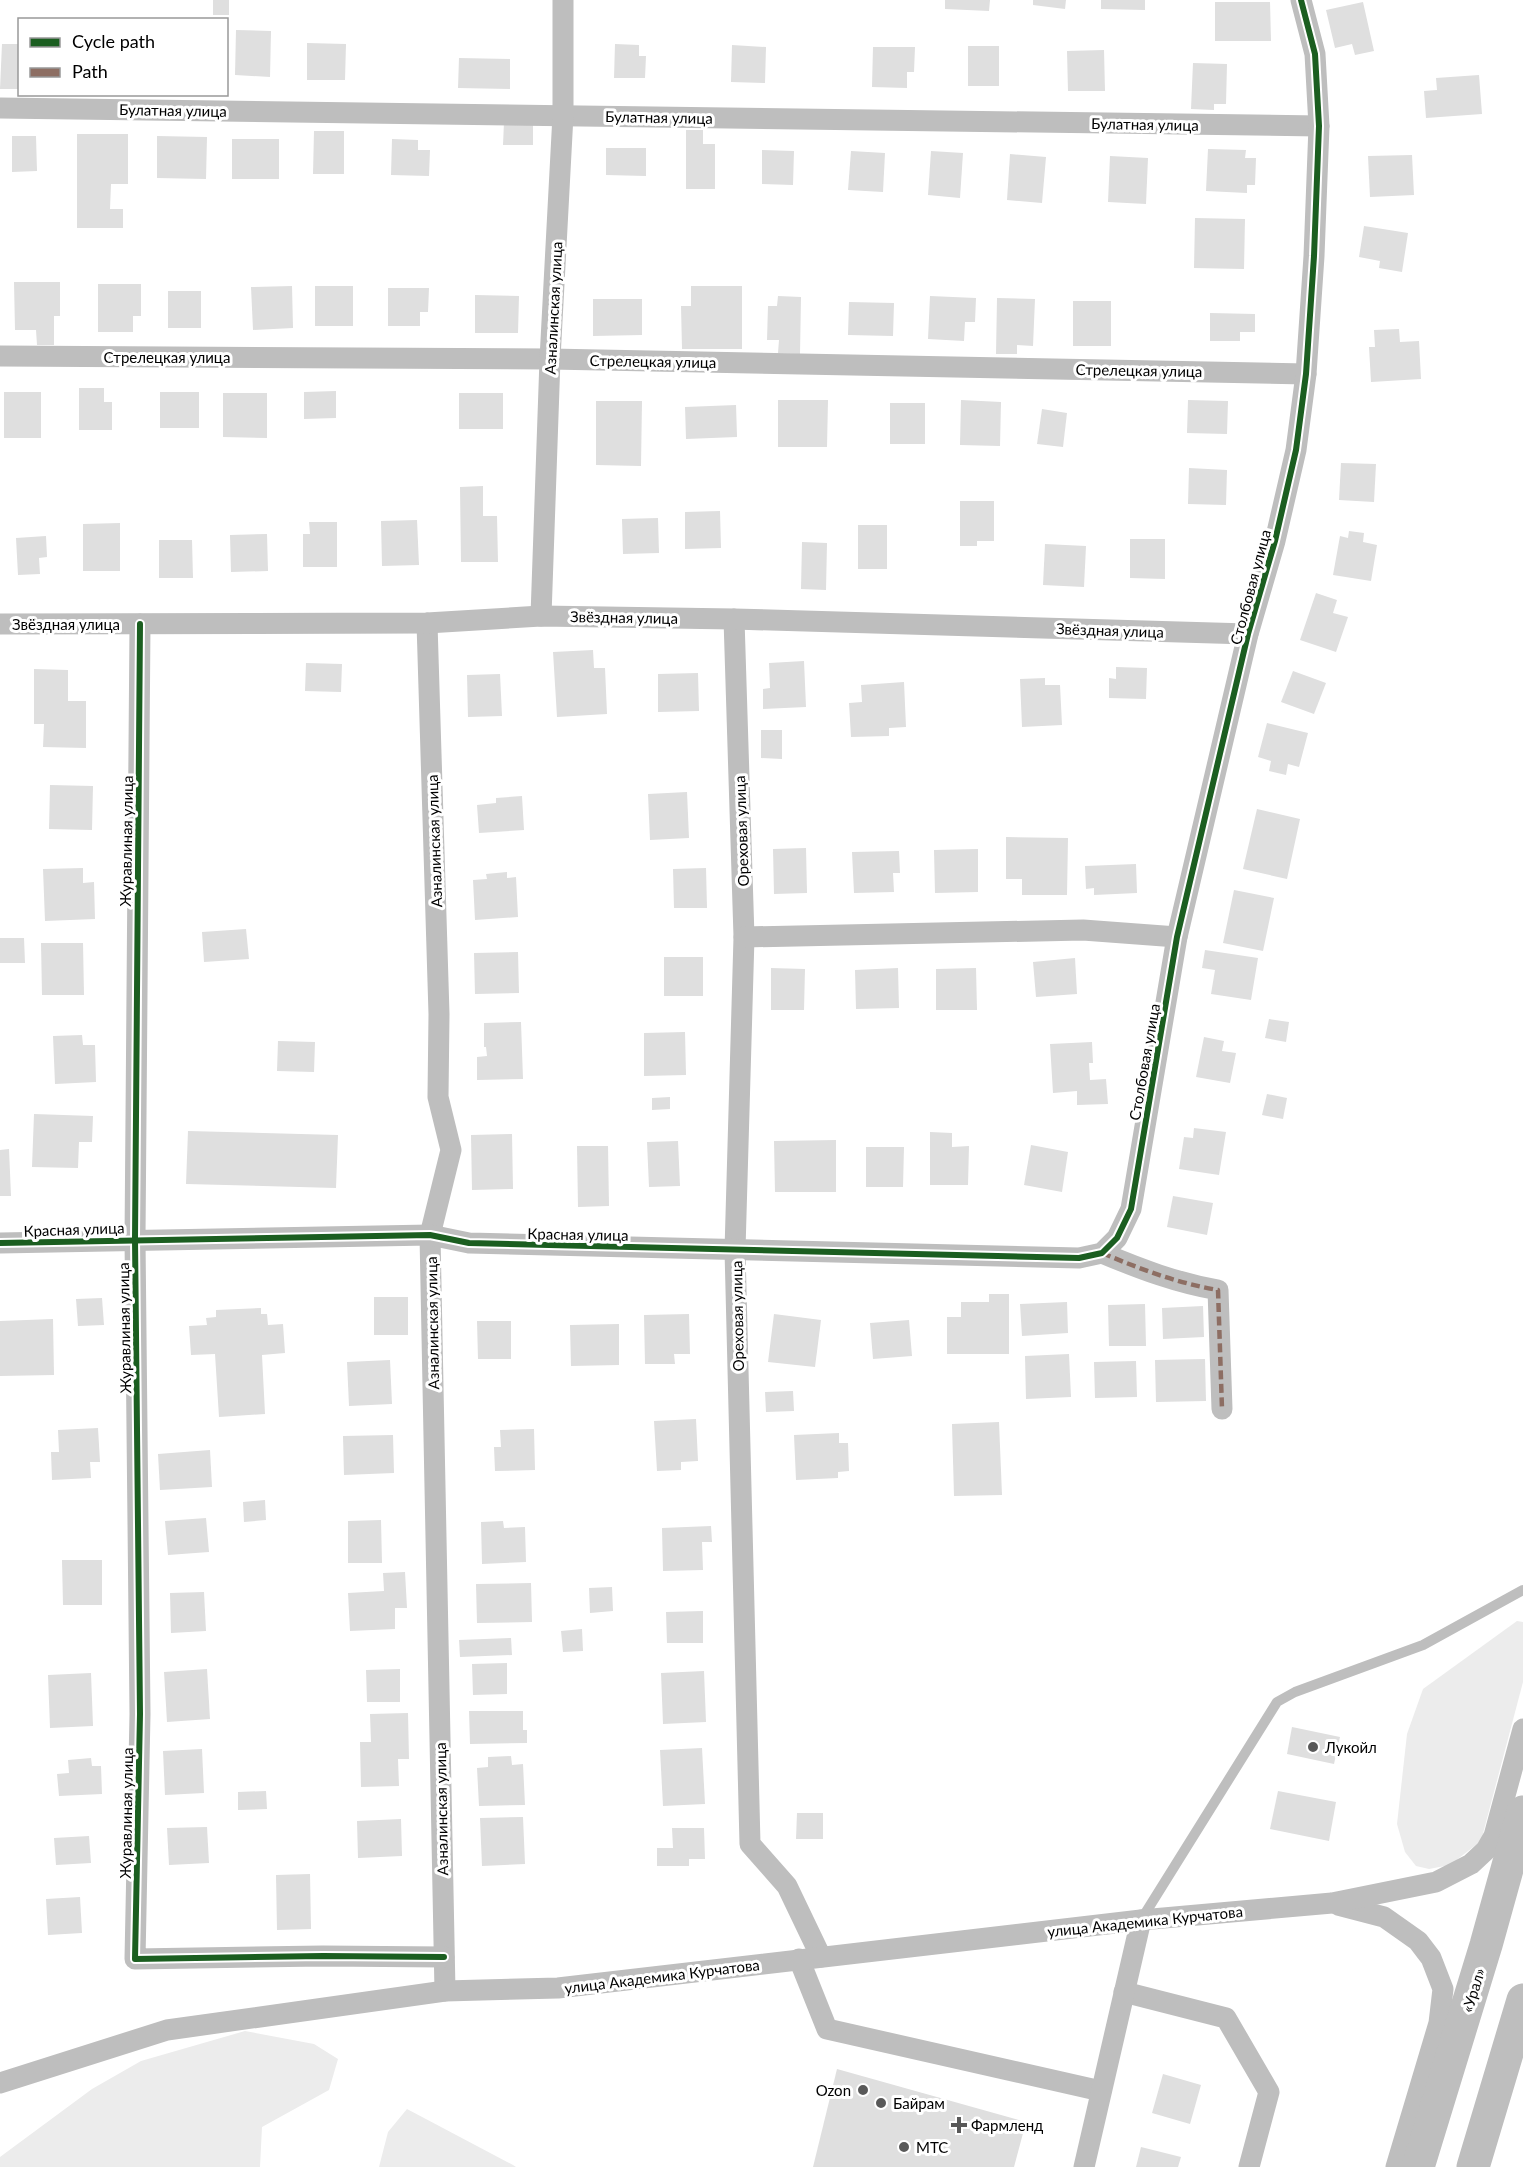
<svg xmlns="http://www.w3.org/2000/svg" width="1523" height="2167" viewBox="0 0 1523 2167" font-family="Lato,sans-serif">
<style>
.green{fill:#ececec}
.building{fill:#dfdfdf}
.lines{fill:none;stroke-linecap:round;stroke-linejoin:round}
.lane{stroke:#bebebe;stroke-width:10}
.street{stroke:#bebebe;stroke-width:21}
.highway{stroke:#bebebe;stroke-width:33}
.quiet{stroke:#8d6e63;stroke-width:4.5;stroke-dasharray:9 4.5;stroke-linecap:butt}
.cycleway-casing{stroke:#fff;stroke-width:10}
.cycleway{stroke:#1b5e20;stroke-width:6}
.poi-dot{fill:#595959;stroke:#fff;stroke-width:2}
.labels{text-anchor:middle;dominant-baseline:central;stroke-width:6;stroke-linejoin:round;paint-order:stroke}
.street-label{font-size:15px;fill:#000;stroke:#fff}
.poi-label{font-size:15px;fill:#000;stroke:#fff;text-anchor:start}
</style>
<rect width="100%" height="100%" fill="#fff"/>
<g class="green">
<path d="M1517,1621L1523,1622V1682L1481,1841L1450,1865L1429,1869L1416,1866L1405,1852L1397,1824L1407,1734L1423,1689Z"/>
<path d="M245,2031L314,2044L338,2059L329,2090L262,2127L260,2167H0V2157L92,2089L141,2061Z"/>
<path d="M407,2109L513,2165L516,2167H379L388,2132Z"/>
</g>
<g class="building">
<rect x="213" y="0" width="16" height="15"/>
<path d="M945,0H990L989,11L945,9Z"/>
<path d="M1033,0H1066L1065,9L1033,5Z"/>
<path d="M1101,0H1145V10L1101,9Z"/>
<path d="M1215,2H1270L1271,41H1215Z"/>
<path d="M1363,2L1374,51L1355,55L1352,44L1335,48L1326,10Z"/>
<path d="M236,30L271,31L270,77L235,75Z"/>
<path d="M307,43L346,44L345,80H307Z"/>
<path d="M2,44H20V89H0Z"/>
<path d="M615,44L639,45V56H646L645,78H614Z"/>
<path d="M732,45L766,47L765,83L731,82Z"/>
<rect x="968" y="46" width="31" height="40"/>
<path d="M873,47H915L914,72H907V88L872,87Z"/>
<path d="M1104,50L1105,91H1068L1067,51Z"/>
<path d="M459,58L510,59V89L458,88Z"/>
<path d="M1193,63L1227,64L1226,104H1214V110L1191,109Z"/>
<path d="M1479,75L1482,114L1426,118L1424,91L1437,90L1436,78Z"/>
<path d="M504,122H533V145H503Z"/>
<path d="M686,130H703V144H715V189H686Z"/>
<path d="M314,131H344V174H313Z"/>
<path d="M77,134H128V184H111L110,209H123V228H77Z"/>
<path d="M12,136H36L37,171L12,172Z"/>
<path d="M157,136L207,137L206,179L157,178Z"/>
<rect x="232" y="139" width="47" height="40"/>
<path d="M392,139L418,140V150H430L429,176L391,175Z"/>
<path d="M606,148H646V176L606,175Z"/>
<path d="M1208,149L1246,150L1245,158H1256L1255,185H1247V193L1206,191Z"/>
<path d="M762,150L794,151L793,185L762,184Z"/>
<path d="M851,151L885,153L883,192L848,190Z"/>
<path d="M931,151L963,153L960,198L928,195Z"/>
<path d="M1010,154L1046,157L1042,203L1007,200Z"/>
<path d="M1412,155L1414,195L1370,197L1368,156Z"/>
<path d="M1110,156L1148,158L1146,204L1108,202Z"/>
<path d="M1195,218L1245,219L1244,269L1194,268Z"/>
<path d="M1364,226L1408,233L1402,272L1379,268L1380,261L1359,257Z"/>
<path d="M14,282H60V316H54V345H37L36,330H15Z"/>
<path d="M98,284H141V316H133V332H98Z"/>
<path d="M292,286L293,328L253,330L251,287Z"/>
<rect x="315" y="286" width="38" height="40"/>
<path d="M691,286H742V349H682L681,306H691Z"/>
<path d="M388,288H429L428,312H420V326H388Z"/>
<rect x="168" y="291" width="33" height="37"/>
<path d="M475,295L519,296L518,333H475Z"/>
<path d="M778,296L801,297L800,354L778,353L779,340H767L768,306H777Z"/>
<path d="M930,296L976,298L975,322H965L964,341L928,339Z"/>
<path d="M997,298L1035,299L1033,346L1017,345V354H996Z"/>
<path d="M593,299H642V335L593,336Z"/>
<rect x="1073" y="301" width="38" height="45"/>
<path d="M849,302L894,303L893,336L848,335Z"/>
<path d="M1210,313L1255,314V332H1240V341H1210Z"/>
<path d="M1399,329L1400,342L1419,341L1421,379L1371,382L1369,347H1375L1374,330Z"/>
<path d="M79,388H104V402H112V430H79Z"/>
<path d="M336,391V418L304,419V392Z"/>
<rect x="4" y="392" width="37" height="46"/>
<rect x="160" y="392" width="39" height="36"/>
<path d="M223,393H267V438L223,437Z"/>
<rect x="459" y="393" width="44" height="36"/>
<path d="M778,400H828L827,447H778Z"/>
<path d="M961,400L1001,402L1000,446L960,445Z"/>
<path d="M1188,400L1228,401L1227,434L1187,433Z"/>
<path d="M596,401H642L641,466L596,465Z"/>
<rect x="890" y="403" width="35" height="41"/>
<path d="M736,405L737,437L686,439L685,407Z"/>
<path d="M1042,409L1067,413L1063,447L1037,444Z"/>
<path d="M1341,463L1376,464L1374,502L1339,500Z"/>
<path d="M1189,468L1227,470L1226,505L1188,504Z"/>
<path d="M483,486V516H497L498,562H461L460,487Z"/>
<path d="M960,501H994V541H977V546H960Z"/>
<path d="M720,511L721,548L685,549V512Z"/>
<path d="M658,518L659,553L623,554L622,519Z"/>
<path d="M417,520L419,565L382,566L381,521Z"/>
<path d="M309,522H337V567H303V534H310Z"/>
<path d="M120,523V571H83V524Z"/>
<rect x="858" y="525" width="29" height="44"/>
<path d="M1349,531L1364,533L1363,542L1377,545L1371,581L1333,575L1340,536L1348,538Z"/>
<path d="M267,534L268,571L231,572L230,535Z"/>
<path d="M46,536L47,557L39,558L40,574L18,575L16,538Z"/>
<path d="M1130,539H1165V579L1130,578Z"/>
<path d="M159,540H192L193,578H159Z"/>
<path d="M802,542L827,543L826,590L801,589Z"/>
<path d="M1045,544L1086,546L1084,587L1043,585Z"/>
<path d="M1316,593L1337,600L1333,613L1348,617L1336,652L1300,640Z"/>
<path d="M593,650L594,668H605L607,714L557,717L553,652Z"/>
<path d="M804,661L806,707L763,709V689L770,688L769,663Z"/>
<path d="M306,663L342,664L341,692L305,691Z"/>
<path d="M1116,667L1147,668L1146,699L1109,698V678L1116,679Z"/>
<path d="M34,669L68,670V701H86V748L43,747L44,724H34Z"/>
<path d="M1293,671L1326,683L1314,714L1281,702Z"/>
<path d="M698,673L699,711L658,712V674Z"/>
<path d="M500,674L502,716L468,717L467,675Z"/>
<path d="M1045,678V685H1060L1062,725L1022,727L1020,679Z"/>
<path d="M904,682L906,727L889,728V736L851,737L849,703L862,702L861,685Z"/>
<path d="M1267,723L1308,733L1299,767L1288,764L1286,775L1269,771L1271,761L1258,757Z"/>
<path d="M761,730H782V759L761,758Z"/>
<path d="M50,785L93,786L92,830L49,829Z"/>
<path d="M687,792L689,838L650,840L648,794Z"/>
<path d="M522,796L524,830L479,833L477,805L496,803V798Z"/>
<path d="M1257,809L1300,819L1287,879L1243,869Z"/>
<path d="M1006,837L1068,838L1067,895H1022V879H1006Z"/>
<path d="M806,848L807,893L774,894L773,849Z"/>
<path d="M978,849V892L935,893L934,850Z"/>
<path d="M899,851L900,873H893L894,892L854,893L852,852Z"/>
<path d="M1136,864L1137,893L1094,895V888L1086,889L1085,866Z"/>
<path d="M83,868V883L94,882L95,919L45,921L43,869Z"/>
<path d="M706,868L707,908H674L673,869Z"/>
<path d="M507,872V878L516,877L518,917L475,920L473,880L487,879L486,874Z"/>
<path d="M1234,890L1274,898L1263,951L1223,943Z"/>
<path d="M246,929L249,959L204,962L202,932Z"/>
<path d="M0,938H24L25,963H0Z"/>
<path d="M41,943H83L84,995H42Z"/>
<path d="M1205,950L1258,958L1251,1000L1211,994L1215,970L1202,968Z"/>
<path d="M518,952L519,993L475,994L474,953Z"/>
<rect x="664" y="957" width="39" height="39"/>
<path d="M1075,958L1077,994L1036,997L1033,962Z"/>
<path d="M771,968L805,969L804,1010H771Z"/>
<path d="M898,968L899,1008L856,1009L855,970Z"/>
<path d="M976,968L977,1010H936V969Z"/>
<path d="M1269,1019L1289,1022L1286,1042L1265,1038Z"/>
<path d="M521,1022L523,1079L477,1080V1057L487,1056L486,1047H484V1023Z"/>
<path d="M685,1032L686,1075L644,1076V1033Z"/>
<path d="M82,1035L83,1045H95L96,1082L55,1084L53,1036Z"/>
<path d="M1204,1037L1224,1041L1222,1051L1236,1053L1230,1083L1196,1077Z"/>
<path d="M278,1041L315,1042L314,1072L277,1071Z"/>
<path d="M1092,1042L1093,1063H1089L1090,1080L1106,1079L1108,1104L1077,1105V1091L1053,1093L1050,1044Z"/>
<path d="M1267,1094L1287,1098L1283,1119L1262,1115Z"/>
<path d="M670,1097V1109L652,1110V1098Z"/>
<path d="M34,1114L93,1116L92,1142H79L78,1168L32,1167Z"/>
<path d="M1194,1128L1226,1132L1219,1175L1179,1169L1184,1137L1193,1138Z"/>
<path d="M188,1131L338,1135L336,1188L186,1184Z"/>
<path d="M930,1132L952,1133V1147L969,1146L968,1185H930Z"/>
<path d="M512,1134L513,1189L472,1190L471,1135Z"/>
<path d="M836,1140V1192H775L774,1141Z"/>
<path d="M678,1141L680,1186L649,1187L647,1142Z"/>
<path d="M1031,1145L1068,1152L1062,1192L1024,1185Z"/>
<path d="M577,1146H608L609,1206L578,1207Z"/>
<path d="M866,1147H904L903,1187H866Z"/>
<path d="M9,1149L11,1196H0V1150Z"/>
<path d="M1173,1196L1213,1203L1207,1235L1167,1227Z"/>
<path d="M989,1294H1009V1354H947V1317H961V1302H989Z"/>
<rect x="374" y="1297" width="34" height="38"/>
<path d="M102,1298L104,1325L78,1326L76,1299Z"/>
<path d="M1067,1302L1068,1333L1022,1336L1020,1304Z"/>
<path d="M1145,1304L1146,1346H1109L1108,1305Z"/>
<path d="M1203,1306L1204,1337L1163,1339L1162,1308Z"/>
<path d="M261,1308V1314H267L268,1325L283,1324L285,1353L262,1355L265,1414L219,1417L215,1354L191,1355L189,1326L207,1325L206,1318L216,1317V1310Z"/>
<path d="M689,1314L690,1354H674L675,1364H645L644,1315Z"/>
<path d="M774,1314L821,1320L815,1367L768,1362Z"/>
<path d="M53,1319L54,1375L0,1376V1321Z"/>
<path d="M909,1320L912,1356L873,1359L870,1323Z"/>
<path d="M477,1321H511V1359H478Z"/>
<path d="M619,1324V1365L571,1366L570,1325Z"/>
<path d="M1069,1354L1071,1397L1026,1399L1025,1356Z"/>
<path d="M1205,1359L1206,1401L1156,1402L1155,1360Z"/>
<path d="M390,1360L392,1404L349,1406L347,1362Z"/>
<path d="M1136,1361L1137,1397L1095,1398L1094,1362Z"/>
<path d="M793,1391L794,1411L766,1412L765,1392Z"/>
<path d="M696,1419L698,1461L681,1462V1470L657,1471L654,1421Z"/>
<path d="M999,1422L1002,1495L954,1496L952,1424Z"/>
<path d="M98,1428L100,1462H90L91,1478L52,1480L51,1452H59L58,1430Z"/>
<path d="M534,1429L535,1470L495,1471L494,1447H501L500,1430Z"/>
<path d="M839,1433V1443H848L849,1471L838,1472V1478L796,1480L794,1435Z"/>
<path d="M393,1435L394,1473L344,1475L343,1436Z"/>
<path d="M210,1450L212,1487L160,1490L158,1454Z"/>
<path d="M265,1500L266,1520L244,1522L243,1502Z"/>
<path d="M206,1518L209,1552L168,1555L165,1521Z"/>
<path d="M381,1520L382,1563H348V1521Z"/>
<path d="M503,1521L504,1528L525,1527L526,1562L482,1564L481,1522Z"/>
<path d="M711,1526L712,1542H702L703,1570L663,1571L662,1528Z"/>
<path d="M62,1560H102V1605H63Z"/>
<path d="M405,1572L407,1608H395V1629L350,1631L348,1593L384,1591L383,1573Z"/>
<path d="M531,1583L532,1622L477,1623L476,1584Z"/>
<path d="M612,1587L613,1611L590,1613L589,1588Z"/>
<path d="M204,1592L206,1631L171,1633L170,1593Z"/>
<path d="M703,1611V1643H667L666,1612Z"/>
<path d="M582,1629L583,1651L563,1652L561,1631Z"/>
<path d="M511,1638L512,1655L460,1657L459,1640Z"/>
<path d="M507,1663V1694L473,1695L472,1664Z"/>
<path d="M207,1669L210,1719L167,1722L164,1672Z"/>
<path d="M400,1669V1702H367L366,1670Z"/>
<path d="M704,1671L706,1722L663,1724L661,1673Z"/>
<path d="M91,1673L93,1726L50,1728L48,1675Z"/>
<path d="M469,1711H523V1730H527V1743L470,1744Z"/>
<path d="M408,1713L409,1759H398L399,1786L361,1787L360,1742H371L370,1714Z"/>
<path d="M1292,1727L1340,1737L1334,1764L1287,1754Z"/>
<path d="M702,1748L705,1804L663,1806L660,1750Z"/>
<path d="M202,1749L204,1793L165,1795L163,1751Z"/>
<path d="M511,1756L512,1765L523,1764L525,1805L479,1806L477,1768L488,1767V1757Z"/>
<path d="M91,1758L92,1766H101L102,1794L59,1796L57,1774L69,1773L68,1760Z"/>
<path d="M266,1791L267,1809L238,1810V1792Z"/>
<path d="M1278,1791L1336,1802L1329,1841L1270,1829Z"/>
<path d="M797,1813H823V1839H796Z"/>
<path d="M523,1817L525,1864L482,1866L480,1818Z"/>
<path d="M401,1819L402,1856L358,1858L357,1821Z"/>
<path d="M207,1827L209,1863L169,1865L167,1828Z"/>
<path d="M672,1828H704L705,1859H689V1866H657V1848H673Z"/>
<path d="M89,1836L91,1863L56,1865L54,1838Z"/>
<path d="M310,1874L311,1929L277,1930L276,1875Z"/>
<path d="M80,1897L82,1933L48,1935L46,1899Z"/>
<path d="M837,2069L1026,2122L1014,2167H813Z"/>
<path d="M1163,2074L1201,2085L1190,2124L1152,2113Z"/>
<path d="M1141,2147L1181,2157L1178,2167H1136Z"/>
</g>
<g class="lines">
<path class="lane" d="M1141,1920L1277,1702L1295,1692L1423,1645L1523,1590"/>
<g class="street">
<path d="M0,108L1319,126"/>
<path d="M0,356L550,359L1306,374"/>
<path d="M541,616L550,359L563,115V0"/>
<path d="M734,619L744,937L735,1250L750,1844L787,1886L821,1957"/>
<path d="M427,623L439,1014L438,1097L451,1150L430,1235L445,1991"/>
<path d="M0,624L427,623L541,616L734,619L1248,634"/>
<path d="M140,624L135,1239L140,1714L135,1959L323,1956L444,1957"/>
<path d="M744,937L1083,930L1177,937"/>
<path d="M0,1243L430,1235L469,1243L1079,1258L1102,1253L1117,1238L1131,1209L1177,937L1248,634L1275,541L1296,450L1306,374L1314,256L1319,126L1315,54L1301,0"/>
<path d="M1102,1253C1140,1269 1177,1283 1218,1290L1222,1409"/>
<path d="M1338,1905L1384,1917L1418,1941L1431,1958L1443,1989L1439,2023L1396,2167"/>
<path d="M799,1959L827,2029L1101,2091"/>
<path d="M1124,1992L1226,2018L1269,2092L1249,2167"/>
<path d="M0,2083L167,2030L445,1991L558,1988L1141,1920L1332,1903L1436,1882L1471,1864L1486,1850L1494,1836L1523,1729"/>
<path d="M1084,2167L1141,1920"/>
</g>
<g class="highway">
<path d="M1418,2167L1486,1945L1523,1812"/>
<path d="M1473,2167L1523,2000"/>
</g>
<path class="quiet" d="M1102,1253C1140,1269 1177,1283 1218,1290L1222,1409"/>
<g class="cycleway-casing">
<g id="cycleway">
<path d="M140,624L135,1239L140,1714L135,1959L323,1956L444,1957"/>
<path d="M0,1243L430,1235L469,1243L1079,1258L1102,1253L1117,1238L1131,1209L1177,937L1248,634L1275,541L1296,450L1306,374L1314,256L1319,126L1315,54L1301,0"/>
</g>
</g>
<use href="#cycleway" class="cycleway"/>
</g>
<g class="poi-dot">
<circle cx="1313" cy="1747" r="6"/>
<circle cx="863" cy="2090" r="6"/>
<circle cx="881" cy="2103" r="6"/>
<path d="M956 2116h6v6h6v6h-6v6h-6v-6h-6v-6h6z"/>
<circle cx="904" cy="2147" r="6"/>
</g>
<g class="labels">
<g class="street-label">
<text transform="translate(173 110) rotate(1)">Булатная улица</text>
<text transform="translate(659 117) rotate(1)">Булатная улица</text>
<text transform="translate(1145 124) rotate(1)">Булатная улица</text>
<text transform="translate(553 308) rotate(-87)">Азналинская улица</text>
<text x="167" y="357">Стрелецкая улица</text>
<text transform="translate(653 361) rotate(1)">Стрелецкая улица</text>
<text transform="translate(1139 370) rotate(1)">Стрелецкая улица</text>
<text transform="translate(1250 587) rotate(-75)">Столбовая улица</text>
<text transform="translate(624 617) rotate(1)">Звёздная улица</text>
<text x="66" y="624">Звёздная улица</text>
<text transform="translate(1110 630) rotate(2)">Звёздная улица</text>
<text transform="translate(741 831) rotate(-92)">Ореховая улица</text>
<text transform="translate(126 841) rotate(-89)">Журавлиная улица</text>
<text transform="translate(434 841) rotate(-92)">Азналинская улица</text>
<text transform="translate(1144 1062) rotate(-80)">Столбовая улица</text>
<text transform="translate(74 1229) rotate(-2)">Красная улица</text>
<text transform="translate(578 1234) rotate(1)">Красная улица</text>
<text transform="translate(737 1316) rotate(-91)">Ореховая улица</text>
<text transform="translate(432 1323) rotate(-91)">Азналинская улица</text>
<text transform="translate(124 1328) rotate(-91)">Журавлиная улица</text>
<text transform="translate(441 1809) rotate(-91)">Азналинская улица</text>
<text transform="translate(126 1813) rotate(-89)">Журавлиная улица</text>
<text transform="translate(1145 1921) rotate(-6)">улица Академика Курчатова</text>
<text transform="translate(662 1976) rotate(-7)">улица Академика Курчатова</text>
<text transform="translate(1473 1990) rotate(-73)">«Урал»</text>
</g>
<g class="poi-label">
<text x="1325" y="1747">Лукойл</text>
<text x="851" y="2090" text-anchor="end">Ozon</text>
<text x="893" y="2103">Байрам</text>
<text x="971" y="2125">Фармленд</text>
<text x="916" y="2147">МТС</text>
</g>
</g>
<rect x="18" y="18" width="210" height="78" fill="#ffffff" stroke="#999999" stroke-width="1.5"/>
<rect x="30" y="38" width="30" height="9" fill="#1b5e20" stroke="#999999" stroke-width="1.5"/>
<text x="72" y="48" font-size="18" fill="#000000">Cycle path</text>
<rect x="30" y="68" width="30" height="9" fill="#8d6e63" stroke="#999999" stroke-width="1.5"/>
<text x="72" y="78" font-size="18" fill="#000000">Path</text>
</svg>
